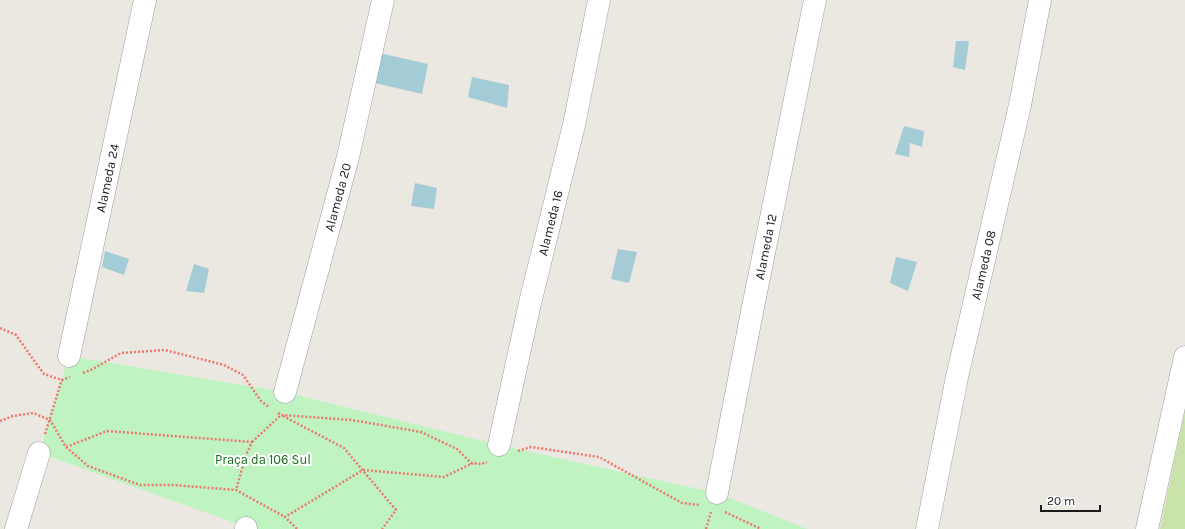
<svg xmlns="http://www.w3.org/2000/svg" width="1185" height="529" viewBox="0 0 1185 529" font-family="Karla,sans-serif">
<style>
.grass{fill:#c8e2aa}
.park{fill:#c0f3c2}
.water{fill:#a4ccd6}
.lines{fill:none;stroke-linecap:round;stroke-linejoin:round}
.minor-casing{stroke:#9e9e9e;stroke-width:23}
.path{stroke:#ec7870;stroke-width:2.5;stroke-dasharray:2 2;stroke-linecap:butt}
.minor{stroke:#fff;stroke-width:22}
.labels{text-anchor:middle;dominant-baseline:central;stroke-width:4;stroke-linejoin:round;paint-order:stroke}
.street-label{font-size:13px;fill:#1a1a1a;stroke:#fff}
.park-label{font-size:13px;fill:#146d18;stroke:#fff}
</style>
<rect width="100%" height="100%" fill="#ebe7e1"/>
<path class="grass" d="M1185,411V529H1160Z"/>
<path class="park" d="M69,356L285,392L499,445L717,493L807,529H252L39,453Z"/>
<g class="water">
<path d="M956,41H969L965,70L953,67Z"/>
<path d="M379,53L428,64L422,94L375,83Z"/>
<path d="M472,77L509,85L507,108L468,97Z"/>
<path d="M904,126L924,131L922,147L910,143L909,157L895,154Z"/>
<path d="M415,183L437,188L434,209L411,206Z"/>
<path d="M618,249L637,252L629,283L611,279Z"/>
<path d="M105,251L129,259L124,275L102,267Z"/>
<path d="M896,257L917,262L908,291L890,283Z"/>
<path d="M194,264L209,269L204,293L186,291Z"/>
</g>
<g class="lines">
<g class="minor-casing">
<g id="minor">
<path id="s1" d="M69,356L145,0"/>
<path id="s2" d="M285,392L348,157L383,0"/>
<path id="s3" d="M499,445L530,303L574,125L599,0"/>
<path id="s4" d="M717,493L752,312L815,0"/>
<path d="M16,529L39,453"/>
<path d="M246,529V528"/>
<path id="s5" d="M927,529L957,377L1020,105L1040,0"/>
<path d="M1147,529L1185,357"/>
</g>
</g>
<g class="path">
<path d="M0,328L16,335L35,362L44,374L62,380L70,377"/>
<path d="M83,373L93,369L121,353L165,350L224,365L243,375L261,401L269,407"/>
<path d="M278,413L281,415L352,420L421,432L457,449L471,463L481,464L487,462"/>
<path d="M283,416L344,448L396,510L382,529"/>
<path d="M0,421L13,416L33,413L50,420L66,447L88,466L140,485H173L236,490L285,517"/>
<path d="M45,434L62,379"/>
<path d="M252,442L281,415"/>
<path d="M66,447L107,431L252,442L246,455L236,490"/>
<path d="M518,451L531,447L599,457L682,503L700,505"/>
<path d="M725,512L761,529"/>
<path d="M297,529L285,517L363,470L444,477L473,463"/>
<path d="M706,529L711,512"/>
</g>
<use href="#minor" class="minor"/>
</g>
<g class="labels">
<g class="street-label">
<text stroke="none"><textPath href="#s1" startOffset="182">Alameda 24</textPath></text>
<text stroke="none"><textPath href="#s2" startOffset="202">Alameda 20</textPath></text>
<text stroke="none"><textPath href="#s3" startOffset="228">Alameda 16</textPath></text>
<text stroke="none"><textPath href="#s4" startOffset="251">Alameda 12</textPath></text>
<text stroke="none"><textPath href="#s5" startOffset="270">Alameda 08</textPath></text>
</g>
<g class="park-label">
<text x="263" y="459">Praça da 106 Sul</text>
</g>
</g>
<path d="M1041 505v6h59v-6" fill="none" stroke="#1a1a1a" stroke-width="2"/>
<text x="1047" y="505" font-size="12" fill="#1a1a1a" stroke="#ffffff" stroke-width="3" paint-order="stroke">20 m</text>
</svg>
